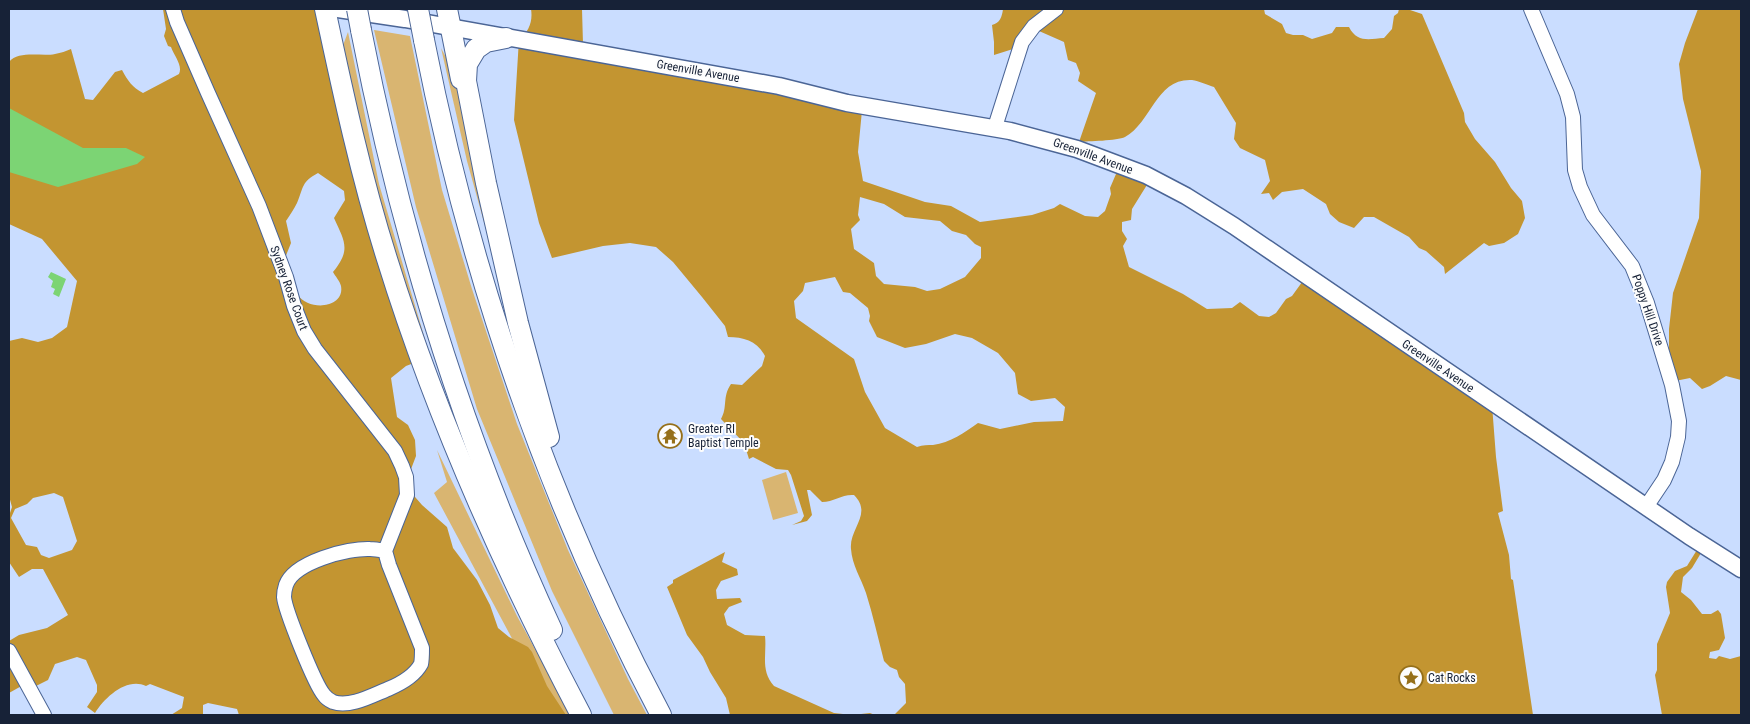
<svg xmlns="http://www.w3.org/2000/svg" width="1750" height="724" viewBox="0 0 1750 724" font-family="'Roboto Condensed',sans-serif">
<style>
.green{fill:#d9b571}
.forest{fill:#c39531;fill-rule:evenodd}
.water{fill:#7cd474}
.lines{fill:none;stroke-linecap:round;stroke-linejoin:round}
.minor-casing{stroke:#4b6596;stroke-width:16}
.major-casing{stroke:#4b6596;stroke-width:19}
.highway-casing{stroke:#4b6596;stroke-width:22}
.minor{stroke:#fff;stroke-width:14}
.major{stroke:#fff;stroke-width:16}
.highway{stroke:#fff;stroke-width:20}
.highway-bridge-casing{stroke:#4b6596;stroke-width:22;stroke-linecap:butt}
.highway-bridge{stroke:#fff;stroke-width:20}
.labels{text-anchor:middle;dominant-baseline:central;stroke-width:4;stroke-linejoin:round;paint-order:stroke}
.street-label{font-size:12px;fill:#172237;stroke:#fdfdfd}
.poi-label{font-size:12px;fill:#172237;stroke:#fdfdfd;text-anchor:start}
</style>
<rect width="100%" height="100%" fill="#caddff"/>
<g class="green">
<path d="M374,30L410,36L442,190L472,289L517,424L568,550L628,679L647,715H614L552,591L477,409L416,207Z"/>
<path d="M348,32L379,184L427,346L408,304L371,179L342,48Z"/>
<path d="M441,48L452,69L512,323L467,161Z"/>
<path d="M437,450L517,616L571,715H553L434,493L447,482Z"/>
<path d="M786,472L798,513L773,520L762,480Z"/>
</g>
<g class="forest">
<path d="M163,9H334L341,49L419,361L406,366L391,378L397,417L408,425L415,440L416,456L408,477L409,490L422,505L447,527L453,548L477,580L490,605L498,628L509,637L528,647L532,652L547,686L566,715H239L237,709L208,703L203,705V715H171L182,708L184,697L150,684L146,686C127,677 105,697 95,713L87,707L97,692V685L86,660L77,657L55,664L48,680L32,688L25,684L9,693V641L19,635L47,628L68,615L43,569H32L19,577L9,562V516L12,507L9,496V341L22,338L38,342L52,338L67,327L77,281L42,239L9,224V62C19,50 42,57 55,54C61,53 66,51 71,49L85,99L93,100L115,72L122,70C128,81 132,87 143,93L179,74C183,65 174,56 171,47L168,46L164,36L166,29ZM318,173L344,191L345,200L334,218C345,242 351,250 333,272C335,276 340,281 341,286C345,309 308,311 298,295C292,285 289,270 285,258L291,243L286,221C290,215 294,209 297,203C304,187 301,182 318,173ZM54,493L63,497L77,541L72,550L49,558L41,555L37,547L26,545L11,518L15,509L27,504L33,498Z"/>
<path d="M531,9H582L583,44L863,100L858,152L863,181L925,202L951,206L980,222L1032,215L1054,208L1060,204L1085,216L1098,217L1105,211L1111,194L1110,188L1119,167L1150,180L1132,209L1131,220L1122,222V231L1127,239L1123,246L1129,267L1183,294L1207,309L1232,308L1240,302L1259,316L1269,317L1276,313L1286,299L1292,296L1305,278L1492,405L1496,457L1503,511L1498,513L1509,555L1511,579L1513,580L1533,715H894L906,703L905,684L899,677L897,670L890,667L884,661C878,638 873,615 866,593C861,578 852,565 851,549C849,528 873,514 854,495C842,494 834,502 822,502L810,490H807L812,515L807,521L792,525L801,521L804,516L791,475L788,470L776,469L753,457L749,459L744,443L721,419C728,407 722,397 731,384L742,385L762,366L765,356C757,341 744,337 728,337L725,326L702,297L673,262L656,247L630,243L603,246L552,258L539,223L514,120L519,39C529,32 533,21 531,9ZM860,197L884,204L905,217L940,221L952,231L966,235L975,244L981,247V258L965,277L940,289L927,291L915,287L884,284L876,276L874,263L854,249L851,229L860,220L858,215ZM835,277L843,292L850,293L868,308L870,316L869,321L877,337L905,348L926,344L955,334L972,338L998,353L1015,373L1018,394L1031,401L1055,398L1065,407L1063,421L1034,422L1000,429L978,423C965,432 950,443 933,445C928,445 923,445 917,447L885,428L865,392L854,359L796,318L794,301L803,291L805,283Z"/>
<path d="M1003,9H1264L1265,14L1282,24L1286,33L1293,35H1303L1312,39L1332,33L1336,27H1349C1357,43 1369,39 1384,38L1392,29L1394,16L1398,13L1399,9H1407L1422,14L1464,113L1465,122L1475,139L1495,162L1511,188L1522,201L1525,218L1518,234L1504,243L1489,246L1484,243L1445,274L1444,267L1426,251L1419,248L1409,237L1374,217H1364L1354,228L1339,222L1330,214L1326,204L1303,189L1282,192L1273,200L1269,193L1261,194L1270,181L1265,160L1240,148L1234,139L1236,123L1214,87C1208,85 1199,81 1192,80C1156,78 1152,122 1125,137C1117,141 1088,141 1079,142L1096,93L1078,81L1080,73L1076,63L1068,60L1064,42L1039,31L1013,49L994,55V42L992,25C1000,23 1002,17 1003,9Z"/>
<path d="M1698,9H1741V380L1726,376L1710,386L1702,389L1690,378L1675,381L1669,361V329L1673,293L1699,218L1701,171L1683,99L1679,64L1685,43Z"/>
<path d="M1700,545L1704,548L1692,568L1683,577L1681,592L1691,600L1702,614H1711L1718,610L1721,614L1725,638L1719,650L1710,652L1709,658L1716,659L1719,656L1730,659L1741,656V715H1662L1655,675L1657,670V644L1670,613L1666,587L1667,582L1675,571L1687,566Z"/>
<path d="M725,552L722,562L737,569L738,575L721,581L716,590L717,599L740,598L742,602L729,607L724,614L727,625L745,635L765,636C767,654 760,670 774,686L834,713L852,715L870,713L875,715H730L726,698L710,672L703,657L687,635L667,587L673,583V580Z"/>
</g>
<g class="water">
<path d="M9,108L83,148H126L145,157L137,164L58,187L9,172Z"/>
<path d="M51,272L66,279L59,297L53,294L55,289L51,287L53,281L48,277Z"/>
</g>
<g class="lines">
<g class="minor-casing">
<g id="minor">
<path d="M173,9L177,22L208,93L259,206L286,277L294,306L304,331L315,349L395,451L402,466L406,477L407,495L385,551L389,565L422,648C422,653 422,660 421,664C415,675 400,684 388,689C373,695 350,708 333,702C331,701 326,698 324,695C315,685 285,610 284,597C284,594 285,588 286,585C294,562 348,548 370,549C375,549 380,550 385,551"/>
<path d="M1531,9L1567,94L1573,117L1575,170L1580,187L1593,215L1632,266L1647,303L1672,385L1679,421L1678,437L1672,462L1664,480L1646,507"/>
<path d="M995,127L1022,42L1034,26L1056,9"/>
<path d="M9,651L44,715"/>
</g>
</g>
<g class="major-casing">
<path id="major" d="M338,9L405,19L779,86L847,103L1010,131L1077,149L1146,175L1186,196L1234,226L1689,536L1741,569"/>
</g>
<g class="highway-casing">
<g id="highway">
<path d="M325,9C343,93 361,177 387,259C436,417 504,569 581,715"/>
<path d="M447,9L461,79"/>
<path d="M361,30C401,236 464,440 552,630"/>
<path d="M506,38L486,42L476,49L467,64L466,81L486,183L518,323L549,437"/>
<path d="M424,40C470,275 549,504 661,715"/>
</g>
</g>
<use href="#minor" class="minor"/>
<use href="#major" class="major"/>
<use href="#highway" class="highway"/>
<g class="highway-bridge-casing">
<g id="highway-bridge">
<path d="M357,9L361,30"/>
<path d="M418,9L424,40"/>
</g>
</g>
<use href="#highway-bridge" class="highway-bridge"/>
</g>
<defs>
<g id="temple-ring" transform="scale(1.25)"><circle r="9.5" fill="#fdfdfd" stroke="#96701a" stroke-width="1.5"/><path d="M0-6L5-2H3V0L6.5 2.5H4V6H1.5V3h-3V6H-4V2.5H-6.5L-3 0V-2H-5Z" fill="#96701a"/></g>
<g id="sight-ring" transform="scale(1.25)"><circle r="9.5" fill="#fdfdfd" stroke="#96701a" stroke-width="1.5"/><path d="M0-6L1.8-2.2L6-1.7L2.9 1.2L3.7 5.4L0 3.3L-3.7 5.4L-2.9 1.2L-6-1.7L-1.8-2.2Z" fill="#96701a"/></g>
</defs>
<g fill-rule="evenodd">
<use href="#temple-ring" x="670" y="436"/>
<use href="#sight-ring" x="1411" y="678"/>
</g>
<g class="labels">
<g class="street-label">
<text transform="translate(698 71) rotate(10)">Greenville Avenue</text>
<text transform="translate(1093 156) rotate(20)">Greenville Avenue</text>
<text transform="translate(289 288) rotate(70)">Sydney Rose Court</text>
<text transform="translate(1648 310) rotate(71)">Poppy Hill Drive</text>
<text transform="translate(1438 366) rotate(34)">Greenville Avenue</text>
</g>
<g class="poi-label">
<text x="688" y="429">Greater RI<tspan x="688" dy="14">Baptist Temple</tspan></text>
<text x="1428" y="678">Cat Rocks</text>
</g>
</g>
<rect width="1750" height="724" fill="none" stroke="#172237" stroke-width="20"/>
</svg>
